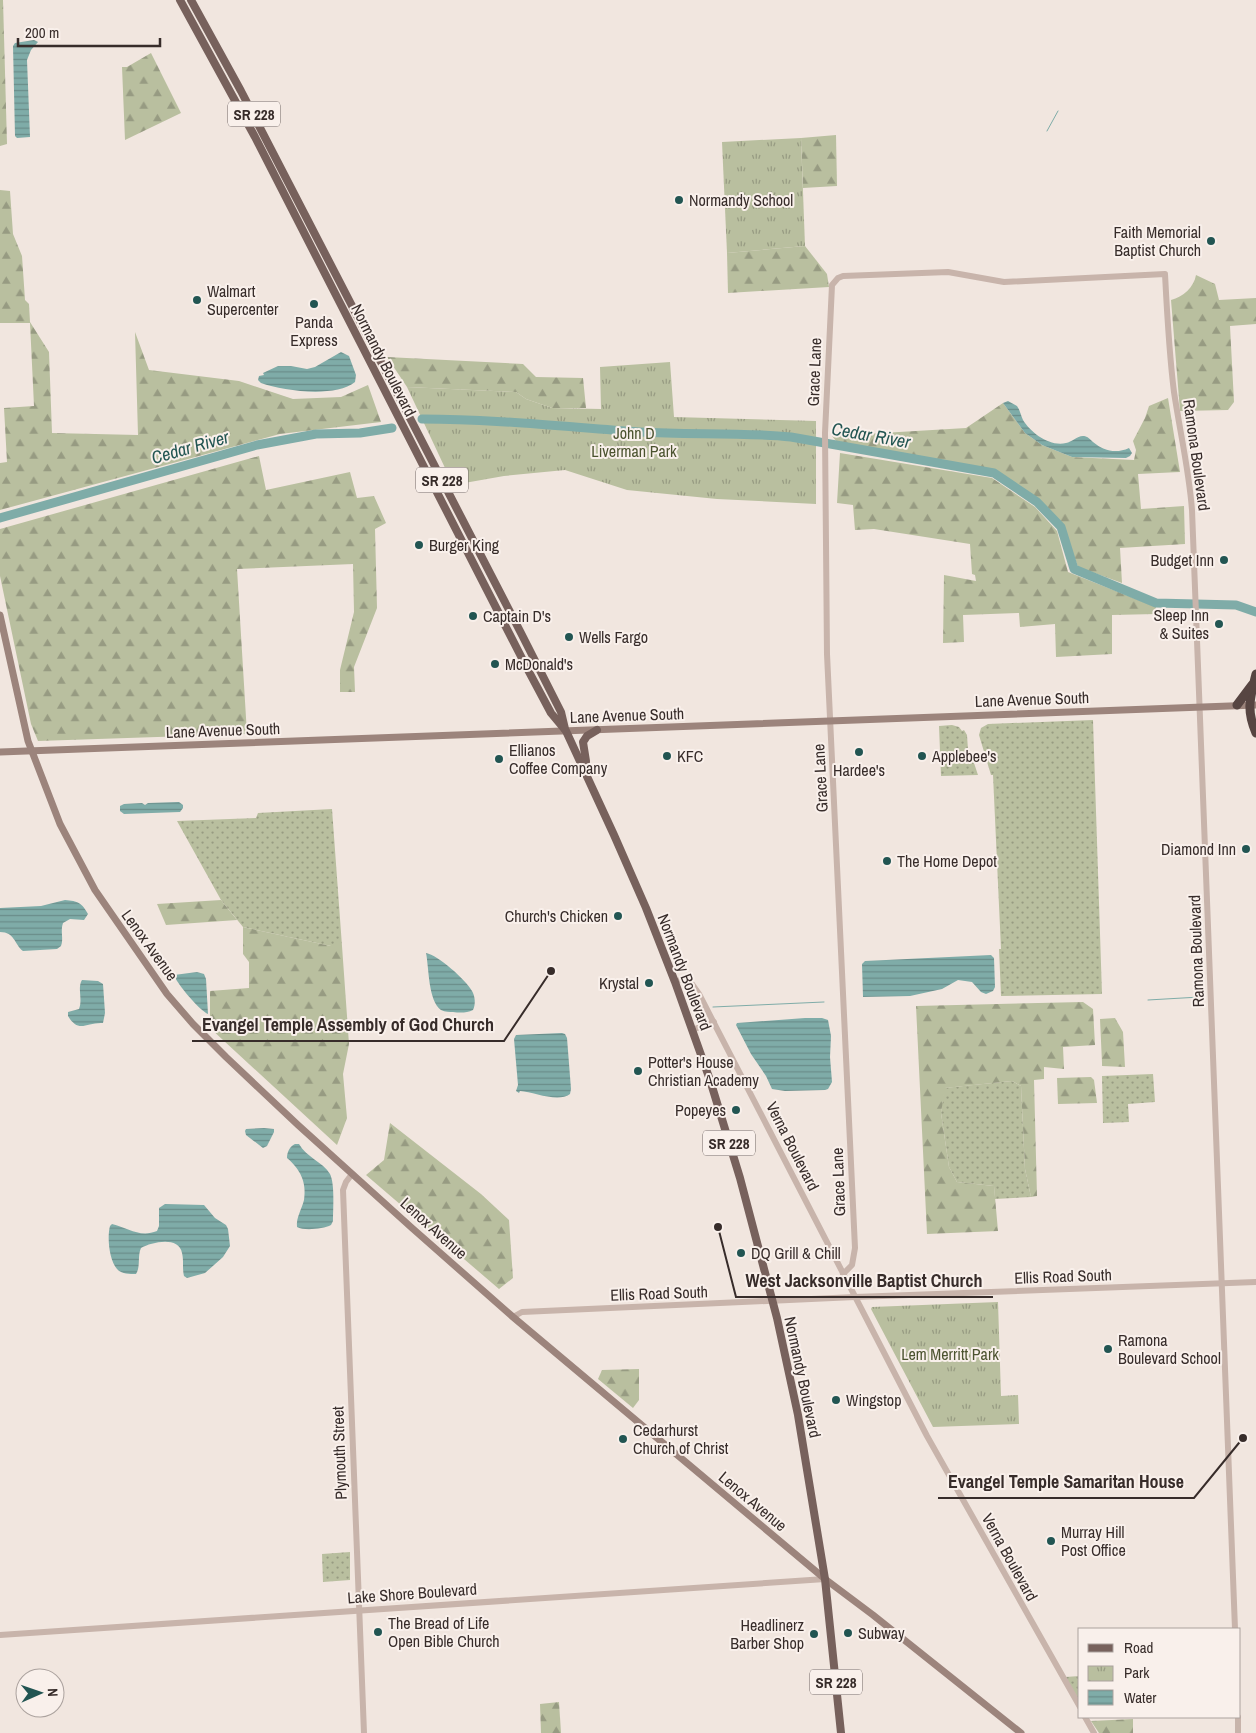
<svg xmlns="http://www.w3.org/2000/svg" width="1256" height="1733" viewBox="0 0 1256 1733" font-family="'Archivo Narrow',sans-serif">
<style>
.grass{fill:url(#grass-dots)}
.forest{fill:url(#forest-firs)}
.park{fill:url(#park-tufts)}
.water{fill:url(#water-rules)}
.lines{fill:none;stroke-linecap:round;stroke-linejoin:round}
.stream{stroke:#7faca8;stroke-width:1}
.river{stroke:#7faca8;stroke-width:9}
.tertiary{stroke:#c8b4ab;stroke-width:6}
.secondary{stroke:#9c847c;stroke-width:7}
.primary{stroke:#77615c;stroke-width:8}
.motorway{stroke:#574542;stroke-width:9}
.poi-dot{fill:#225552;stroke:#f9f0eb;stroke-width:2}
.labels{text-anchor:middle;dominant-baseline:central;stroke-width:4;stroke-linejoin:round;paint-order:stroke}
.shield{fill:#f9f0eb;stroke:#716764;stroke-width:1}
.shield-label{font-size:15px;font-weight:bold;fill:#372c2a}
.poi-label{font-size:16px;fill:#372c2a;stroke:#f9f0eb;text-anchor:start}
.street-label{font-size:16px;fill:#372c2a;stroke:#f9f0eb}
.park-label{font-size:16px;fill:#4b532f;stroke:#f9f0eb}
.water-label{font-size:18px;font-style:italic;fill:#225552;stroke:#f9f0eb}
.leader{fill:none;stroke:#372c2a;stroke-width:2}
.callout-dot{fill:#372c2a;stroke:#f9f0eb;stroke-width:2}
.callout-label{font-size:18px;text-anchor:middle;font-weight:bold;fill:#372c2a;stroke:#f9f0eb;stroke-width:4;stroke-linejoin:round;paint-order:stroke}
</style>
<defs>
<pattern id="grass-dots" width="8" height="8" patternUnits="userSpaceOnUse" patternTransform="scale(1.25)"><rect width="8" height="8" fill="#b9bf9f"/><path d="M2 2h.1M6 6h.1" fill="none" stroke="#979b82" stroke-width="1.8" stroke-linecap="round"/></pattern>
<pattern id="forest-firs" width="22" height="20" patternUnits="userSpaceOnUse" patternTransform="scale(1.25)"><rect width="22" height="20" fill="#b9bf9f"/><path d="M5 1l3.5 6h-7zM16 11l3.5 6h-7z" fill="#979b82"/></pattern>
<pattern id="park-tufts" width="24" height="20" patternUnits="userSpaceOnUse" patternTransform="scale(1.25)"><rect width="24" height="20" fill="#b9bf9f"/><path d="M3 7l-1-3M5 7V3M7 7l1-3M15 17l-1-3M17 17v-4M19 17l1-3" fill="none" stroke="#979b82"/></pattern>
<pattern id="water-rules" width="6" height="5" patternUnits="userSpaceOnUse" patternTransform="scale(1.25)"><rect width="6" height="5" fill="#7faca8"/><path d="M0 2.5h6" fill="none" stroke="#698c89"/></pattern>
</defs>
<rect width="100%" height="100%" fill="#f1e6df"/>
<g class="grass">
<path d="M1093,720L1102,994L1001,996L999,949H1001L993,775H991L979,735L981,728L988,724Z"/>
<path d="M952,725L959,727L962,731L964,730L967,735L968,750L962,753V758L973,760L978,775L941,776L939,726Z"/>
<path d="M332,809L342,946H331L243,927L221,900L177,821L256,818L258,813Z"/>
<path d="M1153,1074L1155,1102L1128,1104L1129,1122L1103,1123L1102,1076Z"/>
<path d="M1012,1081L1021,1086L1025,1169L1031,1197L995,1199L994,1186L957,1182L949,1167L941,1113L944,1088Z"/>
<path d="M350,1552V1580L323,1582L322,1554Z"/>
<path d="M1080,1676V1702L1065,1677Z"/>
</g>
<g class="forest">
<path d="M0,0H3L7,144L0,146Z"/>
<path d="M151,53L181,113L125,140L122,67H127Z"/>
<path d="M836,135L837,186L803,188L801,138Z"/>
<path d="M0,190L10,191L13,234L22,256L25,300L29,304L30,322L49,352L52,433L138,435L135,332L149,370L239,381L293,399L341,397L368,385L381,422L280,434L0,510V463L7,462L4,408L34,406L30,323H0Z"/>
<path d="M805,246L827,274L829,287L728,293L727,253Z"/>
<path d="M1196,275L1215,284L1219,300L1256,298V324L1230,326L1234,402L1228,410L1180,411L1171,300C1183,297 1194,287 1196,275Z"/>
<path d="M387,357L523,364L536,377L583,378L586,408H552L526,399L516,392L407,387Z"/>
<path d="M1168,398L1180,472L1138,474L1141,509L1184,506L1185,544L1120,548L1122,583L1078,567L1063,526L1039,500L995,470L836,441L832,436L966,428L1003,403L1025,433L1042,445L1072,457L1134,460L1136,450L1133,441L1145,418L1149,406Z"/>
<path d="M840,453L992,478L1035,507L1057,531L1068,572L1156,607V614L1112,615V654L1056,657L1055,624L1020,627L1019,613L963,615L964,642L943,643L944,575L976,581L975,575L972,574L970,544L874,529L855,530L853,505L837,503Z"/>
<path d="M259,456L266,490L350,472L357,498L374,496L386,523L375,529L377,608L354,667L355,692H340V670L354,612L353,564L237,569L247,734L38,741L31,724L0,576V529Z"/>
<path d="M221,900L237,920L166,925L157,904Z"/>
<path d="M243,927L331,946H342L349,1044L343,1074L347,1118L337,1145L210,1028V991L249,988V962L243,954Z"/>
<path d="M1083,1002L1093,1009L1095,1045L1063,1047L1064,1069L1044,1067V1079L1034,1080L1037,1196L1031,1197L1025,1169L1021,1086L1012,1081L945,1088L941,1113L949,1167L957,1182L994,1186L998,1231L927,1234L916,1006Z"/>
<path d="M1115,1018L1123,1032L1125,1067L1102,1066V1063L1100,1019Z"/>
<path d="M1091,1077L1094,1080L1097,1103L1058,1104L1057,1078Z"/>
<path d="M390,1123L481,1194L509,1220L513,1278L499,1289L366,1175L384,1160Z"/>
<path d="M639,1369V1400L633,1408L598,1379L602,1370Z"/>
<path d="M559,1702L561,1733H541L540,1704Z"/>
<path d="M1133,1719V1733H1099L1091,1721Z"/>
</g>
<g class="park">
<path d="M801,138L805,246L727,253L722,142Z"/>
<path d="M670,362L674,417L816,421V504L717,499L627,490L565,470L504,476L453,485L407,387L516,392L526,399L552,408L601,409L600,367Z"/>
<path d="M998,1302L1001,1396L1018,1395L1019,1424L933,1427L871,1309L872,1307Z"/>
</g>
<g class="water">
<path d="M34,40L38,42L31,50L27,60L30,137L17,138L15,136L13,46L15,43Z"/>
<path d="M341,352L349,356L356,375L355,382C335,398 284,391 261,383L258,380L259,376L264,375L263,373L278,366H291L307,369L315,367Z"/>
<path d="M1008,401L1017,406C1020,410 1021,416 1023,420C1031,433 1050,447 1066,443C1072,442 1078,435 1084,436C1087,436 1091,440 1093,442C1104,451 1116,454 1129,448L1132,453L1130,456L1126,458L1072,457L1042,445L1025,433L1003,403Z"/>
<path d="M179,802L183,805V808L180,812L124,814L120,811V806L124,804L142,803L145,805L148,803Z"/>
<path d="M65,900C78,901 82,903 88,914L84,920L70,919L63,923C60,931 64,939 61,946L57,949L23,951C14,944 15,932 0,932V908L41,906Z"/>
<path d="M426,953C438,955 466,980 472,991C475,996 476,1004 473,1010C467,1013 460,1013 453,1012C450,1012 445,1012 441,1010C428,1001 429,967 426,953Z"/>
<path d="M991,955L994,958L995,987L993,991L986,994L981,992L972,982L958,980L942,989L910,996L863,997L862,964L865,961Z"/>
<path d="M197,972L204,974L206,979L208,1014C200,1011 177,984 174,975Z"/>
<path d="M82,980L98,981L103,984L105,1013L103,1023C86,1022 79,1034 68,1016V1012L79,1009C83,999 77,988 82,980Z"/>
<path d="M805,1018H822L828,1020L831,1036L830,1057L832,1082L828,1089L825,1090L785,1091L772,1089L766,1076L751,1054L736,1025L737,1023Z"/>
<path d="M562,1033L565,1034L567,1038L571,1089L570,1094C558,1103 534,1092 520,1091L519,1093L516,1091L518,1085L514,1039L516,1035Z"/>
<path d="M264,1128L274,1129V1132L267,1146L263,1148L246,1135L245,1131L246,1129Z"/>
<path d="M295,1144H299C306,1157 323,1162 330,1174C335,1184 333,1210 333,1221L331,1225C323,1229 304,1231 297,1227C296,1217 302,1209 304,1200C307,1182 300,1169 287,1158C287,1152 290,1146 295,1144Z"/>
<path d="M165,1204L204,1205L215,1218L226,1225L228,1229L230,1246L223,1257L205,1273L187,1278L184,1276C182,1268 184,1261 182,1253C179,1236 152,1242 141,1248C137,1257 141,1266 136,1274C129,1274 121,1274 117,1269C109,1260 107,1237 110,1226L112,1224C128,1228 140,1238 157,1231L159,1226V1208Z"/>
</g>
<g class="lines">
<g class="stream">
<path d="M1047,131L1058,111"/>
<path d="M1148,1000L1200,997"/>
<path d="M713,1007L824,1002"/>
</g>
<g class="river">
<path d="M422,419C494,419 567,427 639,432C690,435 741,432 791,437L994,473L1037,502L1061,527L1074,569L1156,603L1236,605L1256,612"/>
<path d="M0,518L257,445L316,434L360,433L392,428"/>
</g>
<g class="tertiary">
<path d="M675,982L683,979L692,984L699,994L927,1436L1080,1707"/>
<path d="M692,1030L714,1022"/>
<path d="M352,1174L346,1182L343,1190L364,1733"/>
<path d="M843,1274L852,1265L855,1248L827,654L825,433L832,285L838,278L843,276L948,272L1004,282L1165,274C1167,313 1169,353 1174,392C1180,432 1189,470 1192,510L1235,1629"/>
<path d="M513,1317L522,1312L855,1297L1256,1282"/>
<path d="M0,1635L825,1579"/>
<path d="M1085,1717L1094,1733"/>
<path d="M1238,1717V1733"/>
</g>
<g class="secondary">
<path d="M0,615L28,741L60,824L95,890L167,994L193,1024L226,1057L298,1125L412,1228L513,1317L825,1579L873,1615L1021,1733"/>
<path d="M0,752L1256,705"/>
</g>
<g class="primary">
<path d="M180,0L255,137L528,670L551,713L566,731L614,835L646,908L675,982L710,1080L740,1178L777,1318L798,1415L825,1579L841,1733"/>
<path d="M191,0L241,91L522,635L561,712L565,729"/>
<path d="M585,771L586,761L583,742L587,736L597,730"/>
</g>
<g class="motorway">
<path d="M1256,674C1250,698 1246,710 1256,733"/>
<path d="M1237,705L1252,685"/>
</g>
</g>
<g class="poi-dot">
<circle cx="679" cy="200" r="5"/>
<circle cx="1211" cy="241" r="5"/>
<circle cx="197" cy="300" r="5"/>
<circle cx="314" cy="304" r="5"/>
<circle cx="419" cy="545" r="5"/>
<circle cx="1224" cy="560" r="5"/>
<circle cx="473" cy="616" r="5"/>
<circle cx="1219" cy="624" r="5"/>
<circle cx="569" cy="637" r="5"/>
<circle cx="495" cy="664" r="5"/>
<circle cx="859" cy="752" r="5"/>
<circle cx="667" cy="756" r="5"/>
<circle cx="922" cy="756" r="5"/>
<circle cx="499" cy="759" r="5"/>
<circle cx="1246" cy="849" r="5"/>
<circle cx="887" cy="861" r="5"/>
<circle cx="618" cy="916" r="5"/>
<circle cx="649" cy="983" r="5"/>
<circle cx="638" cy="1071" r="5"/>
<circle cx="736" cy="1110" r="5"/>
<circle cx="741" cy="1253" r="5"/>
<circle cx="1108" cy="1349" r="5"/>
<circle cx="836" cy="1400" r="5"/>
<circle cx="623" cy="1439" r="5"/>
<circle cx="1051" cy="1541" r="5"/>
<circle cx="378" cy="1632" r="5"/>
<circle cx="848" cy="1633" r="5"/>
<circle cx="814" cy="1634" r="5"/>
</g>
<g class="labels">
<g class="shield">
<rect x="228" y="101.5" width="52" height="25" rx="4"/>
<rect x="416" y="467.5" width="52" height="25" rx="4"/>
<rect x="703" y="1130.5" width="52" height="25" rx="4"/>
<rect x="810" y="1669.5" width="52" height="25" rx="4"/>
</g>
<g class="shield-label">
<text x="254" y="114">SR 228</text>
<text x="442" y="480">SR 228</text>
<text x="729" y="1143">SR 228</text>
<text x="836" y="1682">SR 228</text>
</g>
<g class="poi-label">
<text x="689" y="200">Normandy School</text>
<text x="1201" y="232" text-anchor="end">Faith Memorial<tspan x="1201" dy="18">Baptist Church</tspan></text>
<text x="207" y="291">Walmart<tspan x="207" dy="18">Supercenter</tspan></text>
<text x="314" y="322" text-anchor="middle">Panda<tspan x="314" dy="18">Express</tspan></text>
<text x="429" y="545">Burger King</text>
<text x="1214" y="560" text-anchor="end">Budget Inn</text>
<text x="1209" y="615" text-anchor="end">Sleep Inn<tspan x="1209" dy="18">&amp; Suites</tspan></text>
<text x="483" y="616">Captain D's</text>
<text x="579" y="637">Wells Fargo</text>
<text x="505" y="664">McDonald's</text>
<text x="509" y="750">Ellianos<tspan x="509" dy="18">Coffee Company</tspan></text>
<text x="677" y="756">KFC</text>
<text x="932" y="756">Applebee's</text>
<text x="859" y="770" text-anchor="middle">Hardee's</text>
<text x="1236" y="849" text-anchor="end">Diamond Inn</text>
<text x="897" y="861">The Home Depot</text>
<text x="608" y="916" text-anchor="end">Church's Chicken</text>
<text x="639" y="983" text-anchor="end">Krystal</text>
<text x="648" y="1062">Potter's House<tspan x="648" dy="18">Christian Academy</tspan></text>
<text x="726" y="1110" text-anchor="end">Popeyes</text>
<text x="751" y="1253">DQ Grill &amp; Chill</text>
<text x="1118" y="1340">Ramona<tspan x="1118" dy="18">Boulevard School</tspan></text>
<text x="846" y="1400">Wingstop</text>
<text x="633" y="1430">Cedarhurst<tspan x="633" dy="18">Church of Christ</tspan></text>
<text x="1061" y="1532">Murray Hill<tspan x="1061" dy="18">Post Office</tspan></text>
<text x="388" y="1623">The Bread of Life<tspan x="388" dy="18">Open Bible Church</tspan></text>
<text x="804" y="1625" text-anchor="end">Headlinerz<tspan x="804" dy="18">Barber Shop</tspan></text>
<text x="858" y="1633">Subway</text>
</g>
<g class="street-label">
<text transform="translate(384 360) rotate(63)">Normandy Boulevard</text>
<text transform="translate(814 372) rotate(-88)">Grace Lane</text>
<text transform="translate(1197 455) rotate(82)">Ramona Boulevard</text>
<text transform="translate(1032 699) rotate(-2)">Lane Avenue South</text>
<text transform="translate(627 715) rotate(-2)">Lane Avenue South</text>
<text transform="translate(223 730) rotate(-2)">Lane Avenue South</text>
<text transform="translate(820 778) rotate(-93)">Grace Lane</text>
<text transform="translate(150 945) rotate(54)">Lenox Avenue</text>
<text transform="translate(1196 951) rotate(-92)">Ramona Boulevard</text>
<text transform="translate(685 972) rotate(69)">Normandy Boulevard</text>
<text transform="translate(793 1146) rotate(63)">Verna Boulevard</text>
<text transform="translate(838 1182) rotate(-92)">Grace Lane</text>
<text transform="translate(434 1228) rotate(42)">Lenox Avenue</text>
<text transform="translate(1063 1276) rotate(-2)">Ellis Road South</text>
<text transform="translate(659 1293) rotate(-2)">Ellis Road South</text>
<text transform="translate(803 1377) rotate(78)">Normandy Boulevard</text>
<text transform="translate(339 1453) rotate(-92)">Plymouth Street</text>
<text transform="translate(753 1501) rotate(40)">Lenox Avenue</text>
<text transform="translate(1010 1557) rotate(61)">Verna Boulevard</text>
<text transform="translate(412 1593) rotate(-4)">Lake Shore Boulevard</text>
</g>
<g class="park-label">
<text x="634" y="433">John D<tspan x="634" dy="18">Liverman Park</tspan></text>
<text x="950" y="1354">Lem Merritt Park</text>
</g>
<g class="water-label">
<text transform="translate(871 435) rotate(10)">Cedar River</text>
<text transform="translate(190 447) rotate(-16)">Cedar River</text>
</g>
</g>
<path class="leader" d="M551 971L504 1041H192M718 1227L736 1297H993M1243 1438L1194 1498H938"/>
<g class="callout-dot">
<circle cx="551" cy="971" r="5"/>
<circle cx="718" cy="1227" r="5"/>
<circle cx="1243" cy="1438" r="5"/>
</g>
<g class="callout-label">
<text x="348" y="1031">Evangel Temple Assembly of God Church</text>
<text x="864" y="1287">West Jacksonville Baptist Church</text>
<text x="1066" y="1488">Evangel Temple Samaritan House</text>
</g>
<rect x="1078" y="1628" width="162" height="90" fill="#f9f0eb" stroke="#aba29e"/>
<rect x="1088" y="1644" width="25" height="8" fill="#77615c" stroke="#aba29e"/>
<text x="1124" y="1653" font-size="15" fill="#372c2a">Road</text>
<rect x="1088" y="1666" width="25" height="15" fill="url(#park-tufts)" stroke="#aba29e"/>
<text x="1124" y="1678" font-size="15" fill="#372c2a">Park</text>
<rect x="1088" y="1690" width="25" height="15" fill="url(#water-rules)" stroke="#aba29e"/>
<text x="1124" y="1703" font-size="15" fill="#372c2a">Water</text>
<g transform="translate(40 1693) rotate(88)"><circle r="24" fill="#f9f0eb" stroke="#aba29e"/>
<path d="M0-4L9 19L0 12L-9 19Z" fill="#225552"/>
<text y="-8" font-size="14" font-weight="bold" text-anchor="middle" fill="#372c2a">N</text>
</g>
<path d="M18 38v8h142v-8" fill="none" stroke="#372c2a" stroke-width="2.5"/>
<text x="25" y="38" font-size="15" fill="#372c2a" stroke="#f9f0eb" stroke-width="4" paint-order="stroke">200 m</text>
</svg>
